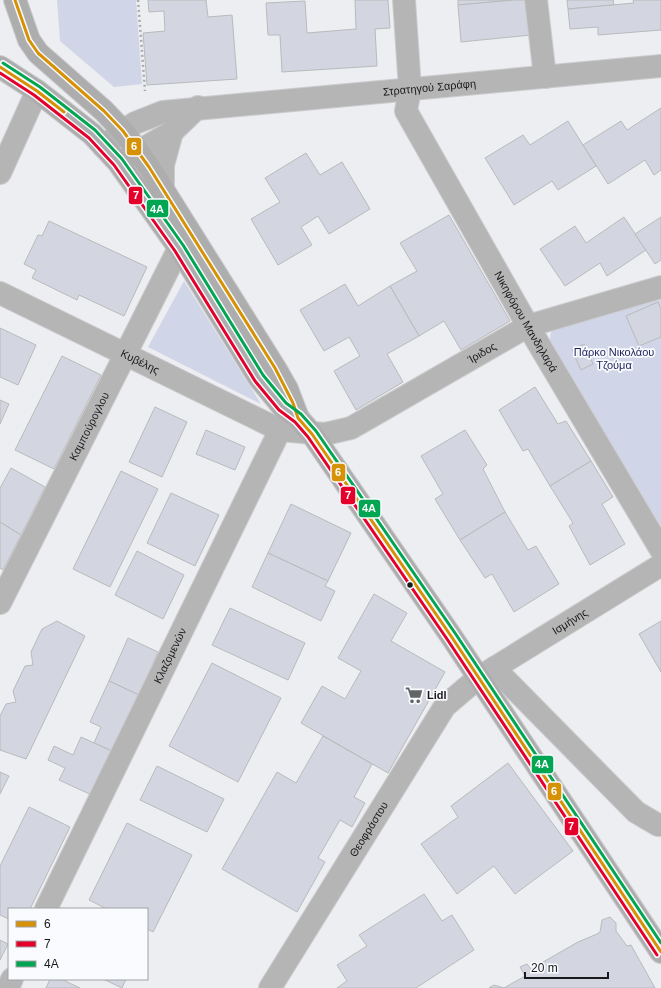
<svg xmlns="http://www.w3.org/2000/svg" width="661" height="988" viewBox="0 0 661 988" font-family="Arial,sans-serif">
<style>
.green{fill:#d0d5e7}
.building{fill:#d3d6e0;stroke:#b9babc}
.lines{fill:none;stroke-linecap:round;stroke-linejoin:round}
.minor-casing{stroke:#ccccce;stroke-width:24}
.major-casing{stroke:#ccccce;stroke-width:24}
.path{stroke:#ababab;stroke-width:2.5;stroke-dasharray:2 3;stroke-linecap:butt}
.minor{stroke:#b6b5b6;stroke-width:22}
.major{stroke:#aeadae;stroke-width:22}
.bus-1-casing{stroke:#fafbff;stroke-width:6}
.bus-2-casing{stroke:#fafbff;stroke-width:6}
.bus-3-casing{stroke:#fafbff;stroke-width:6}
.bus-1{stroke:#d69104;stroke-width:3}
.bus-2{stroke:#e4002b;stroke-width:3}
.bus-3{stroke:#00a651;stroke-width:3}
.bus-dot{fill:#19191b;stroke:#fafbff;stroke-width:1.5}
.labels{text-anchor:middle;dominant-baseline:central;stroke-width:3.5;stroke-linejoin:round;paint-order:stroke}
.street-label{font-size:11px;fill:#19191b;stroke:#fafbff}
.park-label{font-size:11px;fill:#1c215a;stroke:#fafbff}
.poi-label{font-size:11px;font-weight:bold;fill:#19191b;stroke:#fafbff;text-anchor:start}
.line-badge{stroke:#fafbff;stroke-width:1.5}
.badge-label{font-size:11px;text-anchor:middle;font-weight:bold;fill:#fff}
</style>
<rect width="100%" height="100%" fill="#edeef1"/>
<g class="green">
<path d="M57,0H136L142,84L114,87L60,41Z"/>
<path d="M184,281L261,404L148,347Z"/>
<path d="M661,294V527L550,340L551,332L556,325Z"/>
</g>
<g class="building">
<path d="M148,0H206L208,17L232,15L237,79L147,85L143,33L165,31L164,11L149,12Z"/>
<path d="M355,0H388L390,28L375,29L377,66L282,72L280,35H268L266,3L305,1L307,33L356,29Z"/>
<path d="M458,0H514L458,5Z"/>
<path d="M514,0H527L531,35L461,42L458,5Z"/>
<path d="M567,0H613L614,5L568,9Z"/>
<path d="M633,0H661V30L598,35V27L570,29L568,9L634,3Z"/>
<path d="M661,108V170L654,175L645,160L608,184L583,145L621,121L627,130Z"/>
<path d="M568,121L596,166L558,190L552,181L514,205L485,158L523,135L530,145Z"/>
<path d="M306,153L320,175L342,162L370,209L329,234L318,216L301,227L312,245L278,265L251,219L280,202L265,178Z"/>
<path d="M449,215L510,321L461,350L444,321L419,336L390,286L417,271L400,243Z"/>
<path d="M624,217L646,250L607,276L600,263L565,286L540,249L575,226L586,243Z"/>
<path d="M661,217V260L655,264L635,234Z"/>
<path d="M49,221L147,267L124,316L79,295L77,300L32,278L36,270L24,264L38,235L42,236Z"/>
<path d="M345,284L358,306L390,286L419,336L387,354L403,382L356,410L334,371L360,356L349,337L324,351L300,310Z"/>
<path d="M658,302L661,309V337L639,346L626,316Z"/>
<path d="M0,328L36,345L18,385L0,377Z"/>
<path d="M584,344L593,364L581,370L572,350Z"/>
<path d="M62,356L101,375L54,469L15,450Z"/>
<path d="M535,387L558,424L566,421L591,461L550,486L528,449L523,451L499,410Z"/>
<path d="M0,400L9,404L0,424Z"/>
<path d="M155,407L187,422L162,477L129,462Z"/>
<path d="M206,430L245,447L235,470L196,454Z"/>
<path d="M465,430L487,465L483,469L505,512L460,540L435,499L443,494L421,456Z"/>
<path d="M591,461L613,497L602,504L625,544L590,565L569,526L573,523L550,486Z"/>
<path d="M11,468L45,487L21,535L0,522V488Z"/>
<path d="M121,471L158,489L110,587L73,569Z"/>
<path d="M171,493L219,515L195,566L147,543Z"/>
<path d="M291,504L351,533L328,581L268,553Z"/>
<path d="M505,512L528,550L536,546L559,584L514,612L492,574L485,578L460,540Z"/>
<path d="M0,522L21,535L3,570L0,568Z"/>
<path d="M137,551L184,575L163,619L115,595Z"/>
<path d="M268,553L328,581L325,586L335,591L321,621L252,587Z"/>
<path d="M374,594L407,613L391,641L445,672L388,773L301,723L322,686L345,699L361,671L338,658Z"/>
<path d="M230,608L305,643L288,680L212,645Z"/>
<path d="M57,621L85,636L26,759L0,750V716L6,704L16,702L13,691L25,666L33,665L31,652L42,629Z"/>
<path d="M661,621V672L639,634Z"/>
<path d="M128,638L158,652L139,695L109,681Z"/>
<path d="M212,663L281,698L238,782L169,746Z"/>
<path d="M109,681L139,695L114,752L94,743L101,727L90,722Z"/>
<path d="M323,736L372,764L354,797L365,803L352,827L340,820L318,858L325,862L297,912L222,869L277,772L296,783Z"/>
<path d="M81,737L114,752L94,796L59,780L65,768L48,760L54,746L73,755Z"/>
<path d="M508,763L573,851L515,894L494,866L457,894L421,844L458,817L451,806Z"/>
<path d="M157,766L224,799L207,832L140,800Z"/>
<path d="M0,772L9,776L0,794Z"/>
<path d="M29,807L70,827L30,909H9V919L0,915V866Z"/>
<path d="M127,823L192,855L153,932L147,929V909H107L89,900Z"/>
<path d="M424,894L442,921L452,915L474,950L416,988H337L347,981L337,965L367,946L359,935Z"/>
<path d="M610,917L616,923V931L627,946L631,945L655,988H489L494,985L504,988L525,976L520,967L527,964L531,969L578,942L597,934L600,932L602,920Z"/>
<path d="M0,940L8,944L0,960Z"/>
<path d="M50,979H61L80,988H46Z"/>
<path d="M103,979H126L122,988Z"/>
</g>
<g class="lines">
<g class="minor-casing">
<g id="minor">
<path id="s1" d="M404,0L410,89L406,111L528,326L661,550"/>
<path d="M536,0L545,77"/>
<path id="s2" d="M103,146L135,123L163,112L661,66"/>
<path d="M121,161L172,132L198,107"/>
<path d="M0,173L37,91"/>
<path d="M163,188V165L172,132"/>
<path id="s3" d="M0,293L280,430"/>
<path id="s4" d="M0,603L179,248"/>
<path d="M494,668L636,812L658,825H661"/>
<path id="s5" d="M46,909L280,430L325,434L351,428L528,326L661,287"/>
<path d="M8,988L12,979"/>
<path id="s6" d="M270,988L445,706L478,678L661,565"/>
</g>
</g>
<g class="major-casing">
<g id="major">
<path d="M15,0L29,40L38,53L104,111L123,131L149,167L275,368L287,389L297,415"/>
<path d="M0,67L37,91L92,134L118,162L179,248L259,378L283,407L298,418L312,434L451,636L661,952"/>
</g>
</g>
<path class="path" d="M138,0L145,91"/>
<use href="#minor" class="minor"/>
<use href="#major" class="major"/>
<g class="bus-1-casing">
<g id="bus-1">
<path d="M15,0L29,40L38,53L104,111L123,131L149,167L275,368L293,403L298,418L312,434L451,636L661,952"/>
<path d="M0,67L37,91L64,112"/>
</g>
</g>
<g class="bus-2-casing">
<path id="bus-2" d="M0,73L34,95L89,138L114,165L175,251L255,381L279,410L295,422L308,437L447,639L657,955"/>
</g>
<g class="bus-3-casing">
<path id="bus-3" d="M3,63L40,87L95,130L122,159L183,245L263,375L286,403L301,414L316,431L455,633L661,943"/>
</g>
<use href="#bus-1" class="bus-1"/>
<use href="#bus-2" class="bus-2"/>
<use href="#bus-3" class="bus-3"/>
</g>
<defs>
<g id="supermarket-bare" transform="scale(1.38)"><path d="M-6-5.5h2.5l.6 2H6L4.5 2H-2.5L-4.4-4H-6ZM-1.5 3.2a1.3 1.3 0 1 0 .1 0ZM3 3.2a1.3 1.3 0 1 0 .1 0Z" fill="#636466" stroke="#fafbff" stroke-width="2.5" paint-order="stroke"/></g>
</defs>
<g fill-rule="evenodd">
<use href="#supermarket-bare" x="414" y="695"/>
</g>
<circle class="bus-dot" cx="410" cy="585" r="3.5"/>
<g class="labels">
<g class="street-label">
<text stroke="none"><textPath href="#s2" startOffset="337">Στρατηγού Σαράφη</textPath></text>
<text stroke="none"><textPath href="#s1" startOffset="354">Νικηφόρου Μανδηλαρά</textPath></text>
<text stroke="none"><textPath href="#s5" startOffset="756">Ίριδος</textPath></text>
<text stroke="none"><textPath href="#s3" startOffset="156">Κυβέλης</textPath></text>
<text stroke="none"><textPath href="#s4" startOffset="198">Καμπούρογλου</textPath></text>
<text stroke="none"><textPath href="#s6" startOffset="483">Ισμήνης</textPath></text>
<text stroke="none"><textPath href="#s5" startOffset="282">Κλαζομενών</textPath></text>
<text stroke="none"><textPath href="#s6" startOffset="187">Θεοφράστου</textPath></text>
</g>
<g class="park-label">
<text x="614" y="352">Πάρκο Νικολάου<tspan x="614" dy="13">Τζούμα</tspan></text>
</g>
<g class="poi-label">
<text x="427" y="695">Lidl</text>
</g>
</g>
<g class="line-badge">
<rect x="126" y="137" width="16" height="19" rx="4" fill="#d69104"/>
<rect x="128" y="186" width="15" height="19" rx="4" fill="#e4002b"/>
<rect x="146" y="199" width="23" height="19" rx="4" fill="#00a651"/>
<rect x="331" y="463" width="15" height="19" rx="4" fill="#d69104"/>
<rect x="340" y="486" width="16" height="19" rx="4" fill="#e4002b"/>
<rect x="358" y="499" width="23" height="19" rx="4" fill="#00a651"/>
<rect x="531" y="755" width="23" height="19" rx="4" fill="#00a651"/>
<rect x="547" y="782" width="15" height="19" rx="4" fill="#d69104"/>
<rect x="564" y="817" width="15" height="19" rx="4" fill="#e4002b"/>
</g>
<g class="badge-label">
<text x="134" y="150">6</text>
<text x="136" y="199">7</text>
<text x="157" y="213">4Α</text>
<text x="338" y="476">6</text>
<text x="348" y="499">7</text>
<text x="369" y="512">4Α</text>
<text x="542" y="768">4Α</text>
<text x="554" y="795">6</text>
<text x="571" y="830">7</text>
</g>
<rect x="8" y="908" width="140" height="72" fill="#fafbff" stroke="#a0a1a4"/>
<rect x="16" y="921" width="20" height="6" fill="#d69104" stroke="#a0a1a4"/>
<text x="44" y="928" font-size="12" fill="#19191b">6</text>
<rect x="16" y="941" width="20" height="6" fill="#e4002b" stroke="#a0a1a4"/>
<text x="44" y="948" font-size="12" fill="#19191b">7</text>
<rect x="16" y="961" width="20" height="6" fill="#00a651" stroke="#a0a1a4"/>
<text x="44" y="968" font-size="12" fill="#19191b">4Α</text>
<path d="M525 972v6h83v-6" fill="none" stroke="#19191b" stroke-width="2"/>
<text x="531" y="972" font-size="12" fill="#19191b" stroke="#fafbff" stroke-width="3" paint-order="stroke">20 m</text>
</svg>
